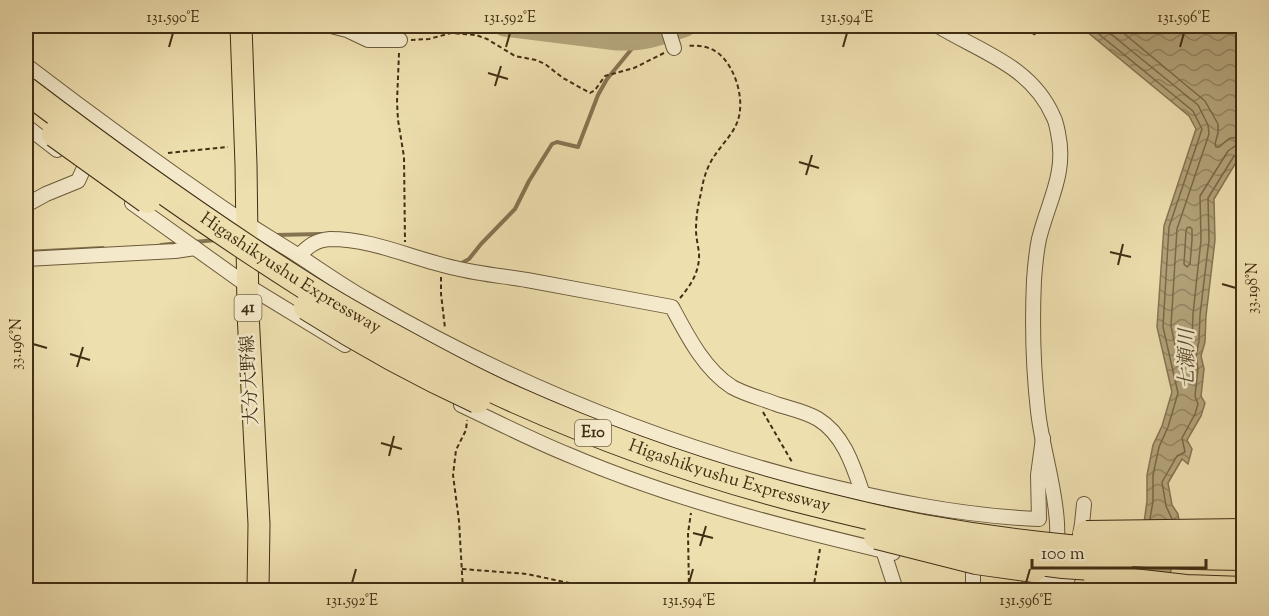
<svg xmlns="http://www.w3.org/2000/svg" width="1269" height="616" viewBox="0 0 1269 616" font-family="'Sorts Mill Goudy','Noto Serif JP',serif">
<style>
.water{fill:url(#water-waves);stroke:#857451;stroke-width:1.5}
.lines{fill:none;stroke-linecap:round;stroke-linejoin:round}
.shore{stroke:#7a6846;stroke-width:1.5}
.stream{stroke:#857451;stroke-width:4}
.river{stroke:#b3a37a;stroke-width:21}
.minor-casing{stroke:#6c5a3a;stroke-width:16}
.primary-casing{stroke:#412e13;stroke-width:23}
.path{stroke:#412e13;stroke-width:2;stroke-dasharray:4.5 3;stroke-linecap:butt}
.minor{stroke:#f4eacb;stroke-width:14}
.primary{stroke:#eedfaf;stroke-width:21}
.motorway-bridge-casing{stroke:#412e13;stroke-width:28;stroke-linecap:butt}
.motorway-bridge{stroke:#eedfaf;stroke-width:26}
.ticks{fill:none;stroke:#412e13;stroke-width:2}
.labels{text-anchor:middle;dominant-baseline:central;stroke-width:5;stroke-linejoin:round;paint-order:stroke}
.shield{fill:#f4eacb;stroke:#77664a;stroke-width:1.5}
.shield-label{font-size:16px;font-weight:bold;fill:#412e13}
.street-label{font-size:18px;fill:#412e13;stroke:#f4eacb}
.water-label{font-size:20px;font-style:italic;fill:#5e4b2d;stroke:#f4eacb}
.neatline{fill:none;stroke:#412e13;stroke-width:2}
.ticks-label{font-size:15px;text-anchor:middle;fill:#412e13}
</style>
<defs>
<pattern id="water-waves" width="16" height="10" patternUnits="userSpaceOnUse" patternTransform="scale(1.5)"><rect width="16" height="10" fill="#b3a37a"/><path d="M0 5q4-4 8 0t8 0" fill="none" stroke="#938563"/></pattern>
</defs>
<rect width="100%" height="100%" fill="#eedfaf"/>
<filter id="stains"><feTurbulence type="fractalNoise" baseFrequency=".00333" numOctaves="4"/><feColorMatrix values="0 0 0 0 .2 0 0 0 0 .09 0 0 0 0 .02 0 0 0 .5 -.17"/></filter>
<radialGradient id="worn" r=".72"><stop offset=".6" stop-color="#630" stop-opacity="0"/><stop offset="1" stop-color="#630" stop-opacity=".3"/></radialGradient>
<path class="water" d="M1080,26H1227L1243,35V159H1238L1214,199L1215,240L1206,316L1205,342L1201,356L1204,369L1201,396L1205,403L1201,416L1187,440L1192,449L1188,464L1182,459L1168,483L1172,505L1178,514L1180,527L1168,584L1136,581L1147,501V475L1153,445L1162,426L1172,392L1157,327L1164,226L1196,129L1189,116Z"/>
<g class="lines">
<g class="shore">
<path d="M1089,26L1193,111L1202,129L1169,227L1163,327L1178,393L1168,427L1159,447L1153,475V501L1150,519"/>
<path d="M1101,26L1198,105L1208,125L1209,134L1177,229L1171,326L1183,383L1186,385L1189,383L1191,370L1188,354L1192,340L1193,314L1201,240L1200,196L1228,151L1235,146H1244"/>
<path d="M1115,26L1205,101L1218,124V133L1215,144L1216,147H1219L1230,138L1244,137"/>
<path d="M1190,227L1192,229V240L1190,264L1187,267L1184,264L1186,231L1187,228Z"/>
<path d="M1172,519L1166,506L1162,482L1177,456L1185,452L1182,438L1195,414L1198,404L1195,396L1198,369L1196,356L1199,341L1200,315L1209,240L1208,198L1234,156L1237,154L1244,153"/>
</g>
<g class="stream">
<path d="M275,235L321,234"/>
<path d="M194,242L216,240"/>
<path d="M161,245L180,243"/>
<path d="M26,252L103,248"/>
<path d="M460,264L469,259L481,244L515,209L529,181L552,144L557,142L578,147L598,95L607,79L639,40"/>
</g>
<path class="river" d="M504,26L617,40C646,41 660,35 686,26"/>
<g class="minor-casing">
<g id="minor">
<path d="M331,26L347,30L368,40H400"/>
<path d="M667,26L674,48"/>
<path d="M938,26C981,52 1031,66 1053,116C1056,121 1057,128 1058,133C1067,173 1048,202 1039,239C1036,253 1035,266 1034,280C1032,324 1033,367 1038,411C1042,448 1055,485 1057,523C1058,545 1056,569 1052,590"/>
<path d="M26,65C90,114 156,162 223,208C248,225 274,240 299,256C322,271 343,286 366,299C503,379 652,440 805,480C881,499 960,516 1039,519L1038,475L1043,438"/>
<path d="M26,126L57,150"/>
<path d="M132,203L248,286L345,345"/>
<path d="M26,205L46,194L78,181L83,170"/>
<path d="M299,256C308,246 316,240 330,239C374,239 413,259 455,268C479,274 503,276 527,280C575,289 624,298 672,307C687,335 704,369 732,387C746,395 764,399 779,405C792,409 806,412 818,419C846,436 855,472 865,500"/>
<path d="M26,259L175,251L195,248"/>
<path d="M461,405C497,422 532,440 569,455C672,499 783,527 893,553"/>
<path d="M1079,540L1082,524L1084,504"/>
<path d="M881,544L896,590"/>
<path d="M1027,576L1041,578L1038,590"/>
<path d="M973,590V570"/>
<path d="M1064,590L1073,562"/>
</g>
</g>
<g class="primary-casing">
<path id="primary" d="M241,26L246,165L248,313L259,524L258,590"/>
</g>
<g class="path">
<path d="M1018,26L1038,36"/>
<path d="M411,40L429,39L451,33L476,35L487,39L515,56L536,60L545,64L563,78L590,93L595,90L605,76L634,68L664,53"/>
<path d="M399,53L397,102L398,120L404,157L405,242"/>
<path d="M168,153L228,147"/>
<path d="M441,277V294L445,328"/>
<path d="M680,298C691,285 700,271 699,253C698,245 696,237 696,230C696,217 698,205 701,193C703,180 707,166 715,155C723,143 734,133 738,120C745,99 735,66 718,53C709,46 697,45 687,46"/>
<path d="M763,412L792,462"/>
<path d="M462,569L527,574L602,590"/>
<path d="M463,590L459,521L453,475L456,450L466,430L467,420"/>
<path d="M689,590L688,533L691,513"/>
<path d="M813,590L820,549"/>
</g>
<use href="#minor" class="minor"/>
<use href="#primary" class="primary"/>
<g class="motorway-bridge-casing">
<g id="motorway-bridge">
<path id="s1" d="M26,90C114,157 205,222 299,282C336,306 376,328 415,349C448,367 482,385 516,400C606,440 699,473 794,498C837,509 880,520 924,528C1029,547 1137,556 1244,557"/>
<path d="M55,134L147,200"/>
<path d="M307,307C362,342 418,373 477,400"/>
<path d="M1086,534L1244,532"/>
<path d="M877,536L976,561L1034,569"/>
<path d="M1016,559L1063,565L1120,569"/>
<path d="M1097,578L1186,588L1244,590"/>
</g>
</g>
<use href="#motorway-bridge" class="motorway-bridge"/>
</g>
<path class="ticks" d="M169,47L173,33M506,47L510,33M843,47L847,33M1180,47L1184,33M488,73L508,79M495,86L501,66M799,162L819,168M806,175L812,155M1110,252L1131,257M1118,265L1123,244M1222,284L1236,288M33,344L47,348M70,354L90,360M77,367L83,347M381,443L402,449M389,456L394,436M693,533L713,538M700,546L706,526M352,583L356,569M689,583L693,569M1026,583L1030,569"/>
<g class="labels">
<g class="shield">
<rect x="234.5" y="295" width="27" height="26" rx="4.5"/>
<rect x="575" y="420" width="36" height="26" rx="4.5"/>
</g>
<g class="shield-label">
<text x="248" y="308">41</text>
<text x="593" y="433">E10</text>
</g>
<g class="street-label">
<text stroke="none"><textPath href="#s1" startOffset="322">Higashikyushu Expressway</textPath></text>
<text transform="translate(251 380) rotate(-93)">大分大野線</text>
<text stroke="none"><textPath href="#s1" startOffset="808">Higashikyushu Expressway</textPath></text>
</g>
<g class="water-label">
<text transform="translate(1188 359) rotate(-90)">七瀬川</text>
</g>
</g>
<rect width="1269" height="616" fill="none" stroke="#eedfaf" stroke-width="66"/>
<path d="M1032 559v9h174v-9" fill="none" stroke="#412e13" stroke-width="3"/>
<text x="1041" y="559" font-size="18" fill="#412e13" stroke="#f4eacb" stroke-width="4.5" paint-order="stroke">100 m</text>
<rect x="33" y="33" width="1203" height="550" class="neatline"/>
<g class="ticks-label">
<text x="173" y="22">131.590°E</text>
<text x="510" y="22">131.592°E</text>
<text x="847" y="22">131.594°E</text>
<text x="1184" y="22">131.596°E</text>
<text transform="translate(1252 288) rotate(-90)" y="5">33.198°N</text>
<text transform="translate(16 344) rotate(-90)" y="5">33.196°N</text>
<text x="352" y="605">131.592°E</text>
<text x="689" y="605">131.594°E</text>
<text x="1026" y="605">131.596°E</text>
</g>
<rect width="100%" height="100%" filter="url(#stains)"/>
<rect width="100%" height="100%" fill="url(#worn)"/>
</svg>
